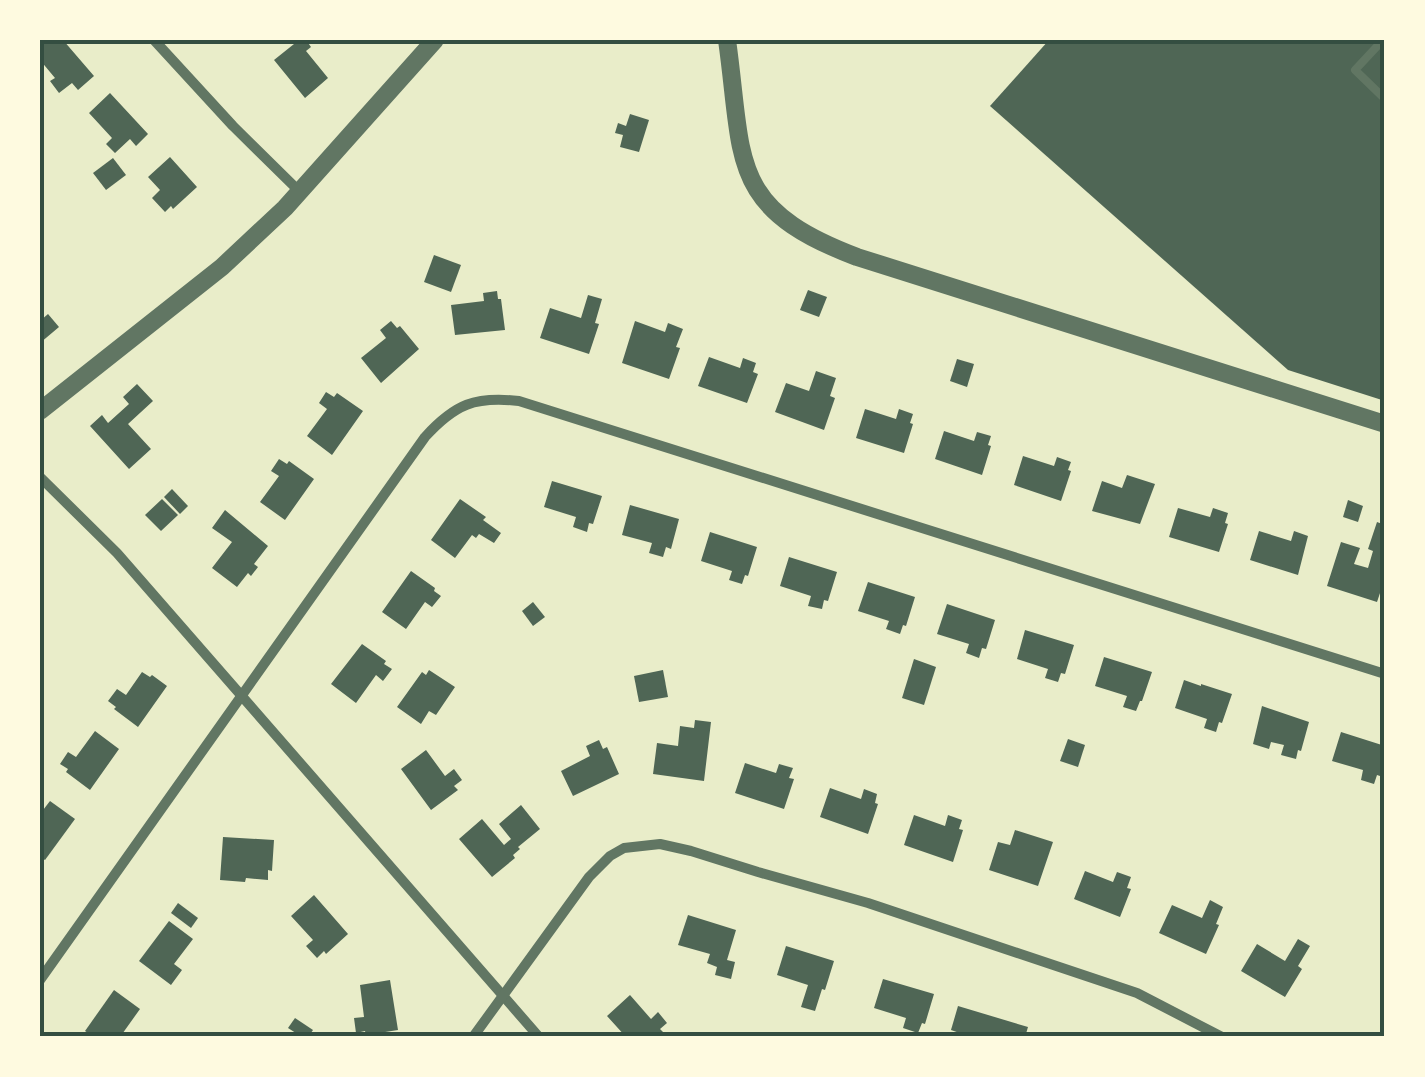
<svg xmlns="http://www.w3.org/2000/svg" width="1425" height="1077" viewBox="0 0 1425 1077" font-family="'PT Serif',serif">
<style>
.building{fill:#4f6655}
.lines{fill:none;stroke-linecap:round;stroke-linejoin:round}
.service{stroke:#617663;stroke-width:8}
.minor{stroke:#617663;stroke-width:10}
.tertiary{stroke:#617663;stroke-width:18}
.neatline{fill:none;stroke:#344e41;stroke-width:4}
</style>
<rect width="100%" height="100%" fill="#e9edc9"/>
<g class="building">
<path d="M46,40H63L94,76L78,90L72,83L59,93L50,81L55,78L40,60V45Z"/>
<path d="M299,40H306L311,47L306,51L328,78L305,98L274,60Z"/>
<path d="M1049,40H1385V401L1288,370L990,106Z"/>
<path d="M110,93L148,134L136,146L130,139L115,153L106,144L112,138L89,113Z"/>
<path d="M630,114L649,120L639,152L620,147L623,135L615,133L618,123L626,126Z"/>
<path d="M170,157L197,187L173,209L171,206L165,212L152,198L160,190L148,177Z"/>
<path d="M113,158L126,175L106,190L93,173Z"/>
<path d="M434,255L461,265L451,292L424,282Z"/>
<path d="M808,290L827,297L819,317L800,310Z"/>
<path d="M497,291L498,299H501L505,330L455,335L451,305L484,301L483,293Z"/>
<path d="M588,295L602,299L595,323L599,324L589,354L540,338L550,308L581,318Z"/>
<path d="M48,314L59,327L40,343V321Z"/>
<path d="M391,321L397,328L400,326L419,349L381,383L361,358L386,338L380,330Z"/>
<path d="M635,321L665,332L668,323L683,329L676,347L680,348L669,379L622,363Z"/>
<path d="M709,357L740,368L743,358L756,363L753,372L758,374L747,403L698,386Z"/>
<path d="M957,359L974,364L967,387L950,381Z"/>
<path d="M816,371L836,378L830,396L835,398L824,430L775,412L786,383L809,391Z"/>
<path d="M137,384L153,401L128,424L151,449L129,469L90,426L102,415L108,423L129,404L123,397Z"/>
<path d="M326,392L334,397L337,393L363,411L332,455L307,436L327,409L319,403Z"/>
<path d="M865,409L896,419L899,409L913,414L910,423L913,424L904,453L856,438Z"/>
<path d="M944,431L974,441L977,432L991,436L988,445L991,446L982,475L935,459Z"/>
<path d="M1023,456L1054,466L1057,457L1071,462L1068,470L1071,471L1061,501L1014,485Z"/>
<path d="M279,459L287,464L289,461L314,479L285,520L260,502L279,476L271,471Z"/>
<path d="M1127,475L1155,484L1140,524L1092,511L1102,481L1122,488Z"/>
<path d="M552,481L602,496L593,524L589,523L587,532L573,527L576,517L544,507Z"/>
<path d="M172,489L188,506L180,514L164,497Z"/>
<path d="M162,499L178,515L161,531L145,515Z"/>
<path d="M460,499L486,517L483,520L501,533L494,543L479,534L476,538L472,535L455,558L431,540Z"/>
<path d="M1348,500L1363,506L1358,522L1343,517Z"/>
<path d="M630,505L679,519L671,549L666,547L663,557L649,553L652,543L622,535Z"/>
<path d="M1178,508L1210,517L1213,508L1228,513L1225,523L1228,524L1219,552L1169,537Z"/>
<path d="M225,510L268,546L254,564L258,567L251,576L248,573L237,587L212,568L232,542L212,528Z"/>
<path d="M1377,522L1385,525V562L1382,570L1385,571V578L1377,602L1327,586L1341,542L1360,548L1354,564L1368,568L1373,551L1368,549Z"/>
<path d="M1259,531L1291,541L1294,531L1308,536L1298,575L1250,560Z"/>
<path d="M710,532L757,547L748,576L745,575L742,584L729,580L732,571L701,561Z"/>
<path d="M789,557L837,572L828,601L824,600L822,609L808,606L811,596L780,586Z"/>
<path d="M411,571L435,588L434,591L441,596L432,607L425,602L406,629L382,612Z"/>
<path d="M868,582L915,597L906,626L903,625L900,634L886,629L889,621L858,611Z"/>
<path d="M533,602L545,617L533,626L522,611Z"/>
<path d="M947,604L995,620L986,649L982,648L979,658L966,653L969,644L937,634Z"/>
<path d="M1025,630L1074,645L1065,674L1061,673L1058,682L1045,678L1048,669L1017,659Z"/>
<path d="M362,644L386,661L384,664L392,669L383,681L376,675L356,703L331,684Z"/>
<path d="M1104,657L1152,672L1142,701H1140L1136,711L1123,707L1127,696L1095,686Z"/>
<path d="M914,659L936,667L924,705L902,698Z"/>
<path d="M429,670L455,687L436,715L429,711L421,724L397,707L422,672L426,675Z"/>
<path d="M663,670L668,697L639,702L634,676Z"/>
<path d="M142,672L150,677L152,675L167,686L138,727L114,709L116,707L108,701L117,689L126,695Z"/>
<path d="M1184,680L1201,686V684L1232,694L1222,723L1219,722L1216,732L1204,728L1207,719L1175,708Z"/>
<path d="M1262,706L1309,722L1301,751L1298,750L1296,759L1281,755L1284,745L1271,742L1269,749L1253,744Z"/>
<path d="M695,720L711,722L704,781L653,774L657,743L678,746L680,726L694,728Z"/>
<path d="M95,731L119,749L90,790L66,772L68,769L60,764L68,752L76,757Z"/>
<path d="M1341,732L1385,746V760L1380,776L1377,775L1374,784L1361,780L1363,770L1332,761Z"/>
<path d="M1068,739L1085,745L1078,767L1060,761Z"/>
<path d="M599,740L603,749L607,747L619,774L573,796L561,771L590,756L586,746Z"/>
<path d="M426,750L445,776L454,769L462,780L454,786L458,790L431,810L401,769Z"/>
<path d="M745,763L776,773L779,764L793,768L789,778L794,779L784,809L735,793Z"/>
<path d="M830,788L861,799L864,789L877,794L875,803L878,804L868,834L820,817Z"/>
<path d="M50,801L75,819L45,860L40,857V814Z"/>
<path d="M521,805L540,829L518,847L520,849L513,855L515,858L492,877L459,839L482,819L504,845L511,839L499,824Z"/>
<path d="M914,815L945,826L948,815L962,820L959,829L963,830L953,862L904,845Z"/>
<path d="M1015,830L1053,842L1038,886L989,870L998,842L1010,845Z"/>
<path d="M223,837L274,840L272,871L268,870V880L246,878L245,882L220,880Z"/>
<path d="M1085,871L1113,882L1117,872L1131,877L1127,888L1131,889L1120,917L1074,899Z"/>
<path d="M314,895L348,934L326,954L324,951L317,958L306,946L313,940L291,916Z"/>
<path d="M1210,900L1223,907L1216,924L1219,925L1206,954L1159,933L1172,905L1202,918Z"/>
<path d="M178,903L198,918L191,928L171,913Z"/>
<path d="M688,915L736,930L727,960L735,962L731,979L715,975L717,967L707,963L710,954L678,945Z"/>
<path d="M169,921L193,939L174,964L182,970L171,985L139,961Z"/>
<path d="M1298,939L1310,946L1298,966L1302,969L1285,997L1241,971L1257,944L1285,961Z"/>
<path d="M786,946L834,961L825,990L822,989L815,1011L801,1007L808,985L777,975Z"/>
<path d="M883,979L934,994L925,1024L922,1023L918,1033L903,1028L906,1018L874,1008Z"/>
<path d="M390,980L398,1030L366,1035L365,1031L356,1033L354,1018L364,1017L360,985Z"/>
<path d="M114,990L140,1009L120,1037H94L85,1031Z"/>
<path d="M630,995L651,1019L658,1012L667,1023L660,1029L664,1033L659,1037H626L607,1016Z"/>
<path d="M958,1006L1028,1027L1025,1037H971L951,1030Z"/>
<path d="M295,1018L313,1030L308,1037H302L288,1028Z"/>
</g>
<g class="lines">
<path class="service" d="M1383,40L1355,70L1385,99"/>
<g class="minor">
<path d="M154,40L233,126L300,192"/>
<path d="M40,477L117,553L539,1037"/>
<path d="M40,980L425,437C455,404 475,396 519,401L1385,674"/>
<path d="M473,1037L589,877L610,856L624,848L660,844L691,851L758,872L868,903L1137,993L1222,1037"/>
</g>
<g class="tertiary">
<path d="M727,40C744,160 727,208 857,257L1385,424"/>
<path d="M40,411L222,267L285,208L435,40"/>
</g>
</g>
<rect width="1425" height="1077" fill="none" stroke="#fefae0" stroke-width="85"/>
<rect x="42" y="42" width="1340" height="992" class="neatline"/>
</svg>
